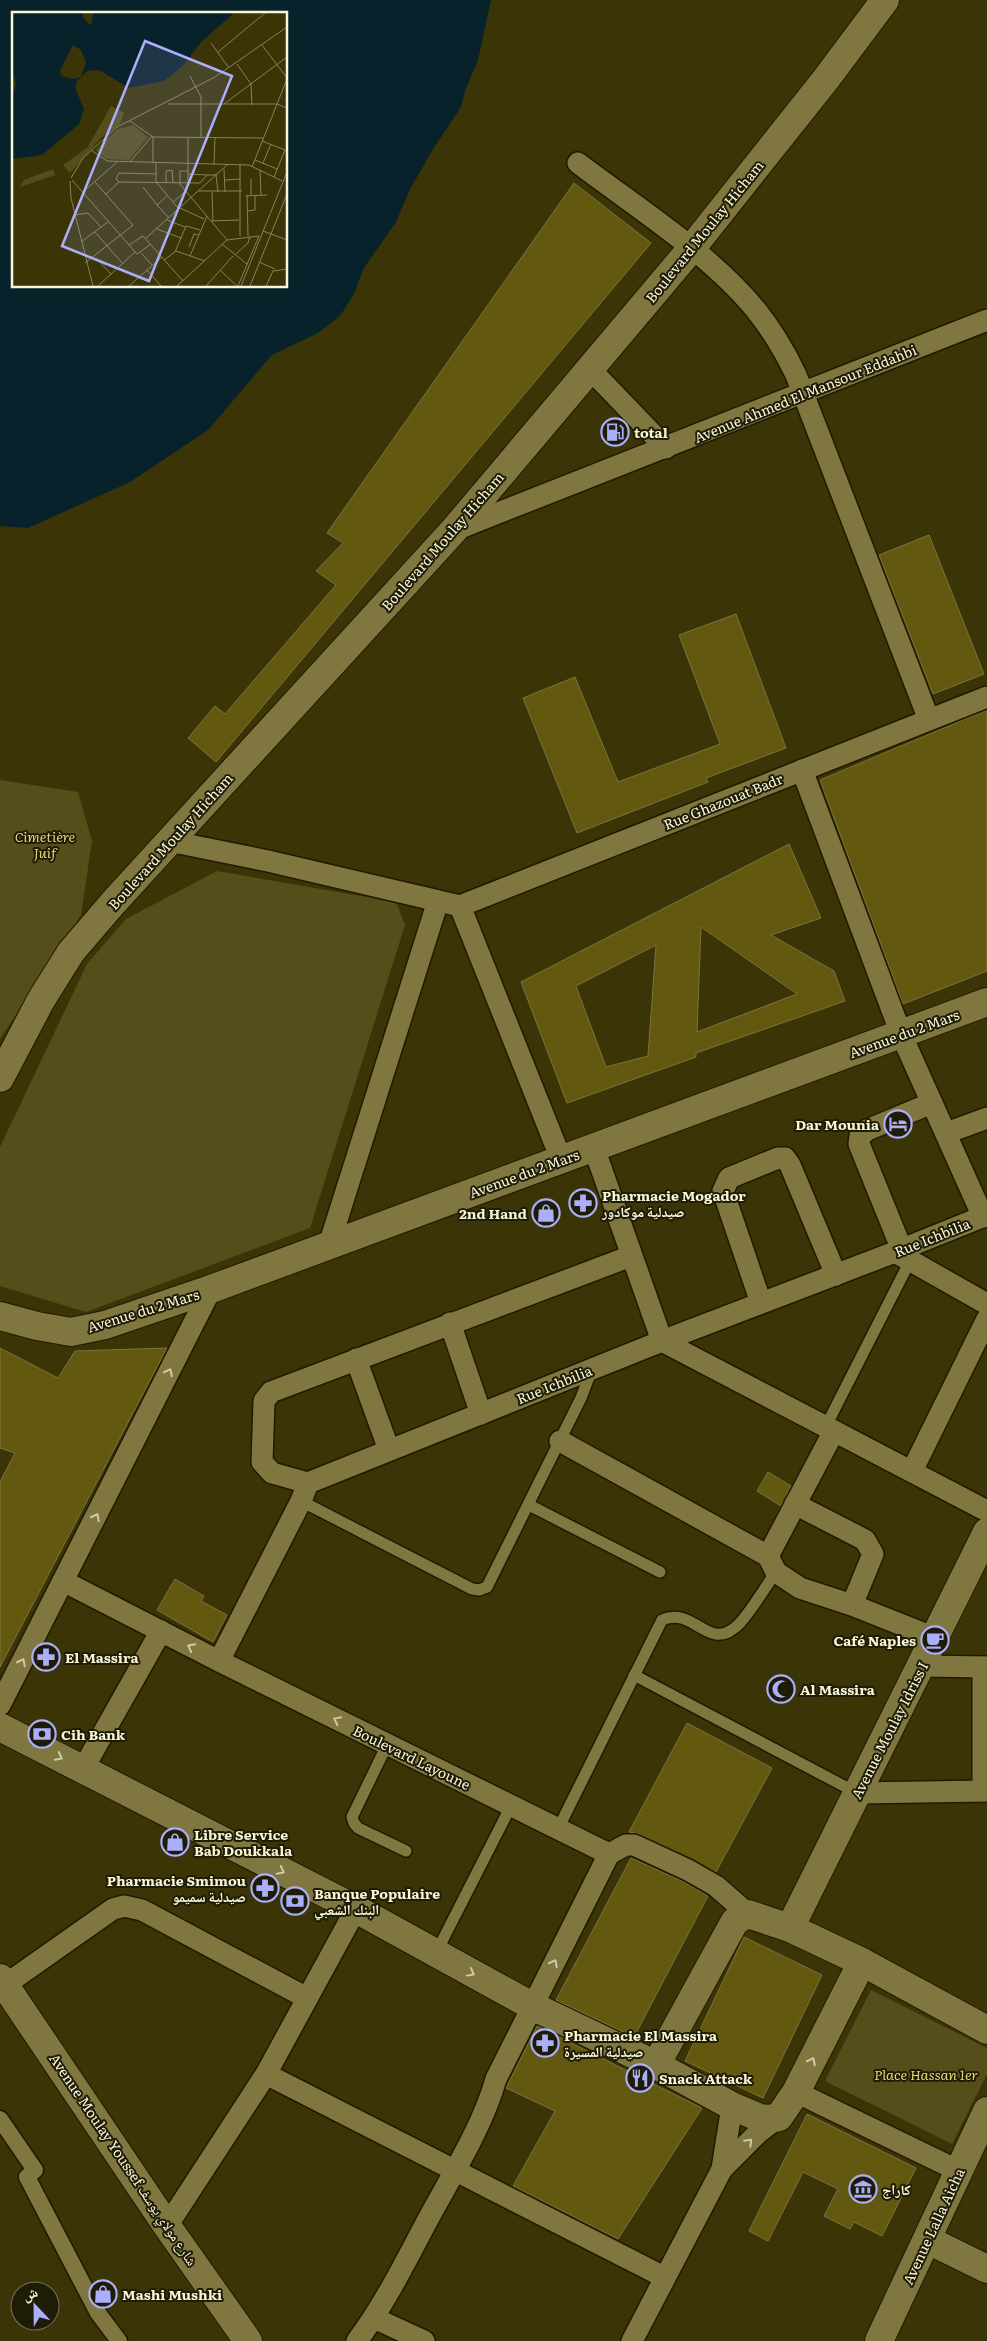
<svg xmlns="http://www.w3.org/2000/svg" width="987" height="2341" viewBox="0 0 987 2341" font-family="Literata,'Noto Naskh Arabic',serif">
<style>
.green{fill:#554e1b}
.water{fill:#07222a;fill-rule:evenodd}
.building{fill:#62580f;stroke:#7c743c;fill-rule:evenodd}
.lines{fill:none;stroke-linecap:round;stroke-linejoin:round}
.service-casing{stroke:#201b00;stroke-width:14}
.pedestrian-casing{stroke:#201b00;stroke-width:19}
.minor-casing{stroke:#201b00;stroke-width:24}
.tertiary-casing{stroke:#201b00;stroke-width:30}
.service{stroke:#7f773f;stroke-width:11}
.pedestrian{stroke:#7f773f;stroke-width:16}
.minor{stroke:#7f773f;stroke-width:21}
.tertiary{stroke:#7f773f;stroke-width:28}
.oneway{stroke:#cfcaa3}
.labels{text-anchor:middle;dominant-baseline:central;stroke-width:4;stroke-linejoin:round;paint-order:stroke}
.street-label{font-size:14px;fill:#faf6d9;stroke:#1f1c05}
.poi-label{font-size:14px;font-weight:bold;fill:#faf6d9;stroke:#1f1c05;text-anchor:start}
.park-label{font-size:14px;font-style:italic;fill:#e3d574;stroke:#1f1c05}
.inset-road{fill:none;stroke:#87825b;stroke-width:1}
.view{fill:#abaffb;fill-opacity:0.15;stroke:#abaffb;stroke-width:2.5}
.inset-edge{fill:none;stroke:#faf6d9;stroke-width:2.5}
</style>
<rect width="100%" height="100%" fill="#3a3407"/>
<g class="green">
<path d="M0,780L78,792L92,841L81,915L0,1039Z"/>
<path d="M217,871L396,902L405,925L310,1228L86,1312L0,1286V1147L87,964L126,919Z"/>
<path d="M871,1990L987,2048V2074L952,2144L825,2081Z"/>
</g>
<path class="water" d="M0,0H491L478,60L465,91L461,107L433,149L410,189L396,222L364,268L354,294L340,316L318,333L272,355L208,430L130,482L28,528L0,526ZM14,14H286V286H14Z"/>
<g class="building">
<path d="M574,183L651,243L216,762L188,738L215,706L225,714L336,585L316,571L343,543L327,533Z"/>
<path d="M929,535L984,674L933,694L879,555Z"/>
<path d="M736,614L786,748L706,778L708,782L577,833L523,698L575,677L618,782L720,744L679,635Z"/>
<path d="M987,710V971L903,1004L820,780Z"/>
<path d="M789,844L821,918L771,935L834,971L845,1001L696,1053V1057L567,1103L521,982ZM701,927L797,994L697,1032ZM656,945L648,1056L606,1067L576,986Z"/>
<path d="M0,1348L58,1378L75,1351L167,1348L0,1667V1482L15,1453L0,1448Z"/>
<path d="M768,1472L791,1486L781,1506L757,1491Z"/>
<path d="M175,1579L204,1596L201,1601L227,1615L213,1642L157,1610Z"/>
<path d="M687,1723L772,1768L716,1872L639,1834L629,1832Z"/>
<path d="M631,1858L682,1881L708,1896L634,2037L556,2000Z"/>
<path d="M744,1937L822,1975L763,2098L685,2061Z"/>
<path d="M537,2026L702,2108L618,2239L513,2186L555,2111L506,2088Z"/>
<path d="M807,2114L916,2168L882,2236L854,2222L850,2229L824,2216L838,2189L803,2172L768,2241L749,2231Z"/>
</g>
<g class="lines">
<g class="service-casing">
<g id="service">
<path d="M826,1426L910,1261"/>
<path d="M301,1501L472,1589L479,1590L487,1587L581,1398L592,1369"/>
<path d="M529,1505L660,1572"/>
<path d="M634,1675L857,1793"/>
<path d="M387,1745L352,1817L354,1823L358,1828L406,1851"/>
<path d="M558,1829L662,1620C695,1605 709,1656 740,1623C753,1608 764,1589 776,1572"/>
<path d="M436,1953L511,1806"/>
</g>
</g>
<g class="pedestrian-casing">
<path id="pedestrian" d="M0,2119L35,2170L27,2177L98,2313L119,2341"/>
</g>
<g class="minor-casing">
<g id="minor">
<path d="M578,163C637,208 709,253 756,310C772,330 785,352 796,375L929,720"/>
<path d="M590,369L666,448"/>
<path d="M455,530L987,320"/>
<path d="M802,770L901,1034L983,1217"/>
<path d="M169,841L268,861L460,906L561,1159"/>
<path d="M460,906L987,697"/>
<path d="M946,1133L987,1118"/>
<path d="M594,1148L662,1341L987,1511"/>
<path d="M329,1245L438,901"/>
<path d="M902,1250L859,1144L860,1136L867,1130L932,1103"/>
<path d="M895,1252L987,1304"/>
<path d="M761,1303L723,1191L729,1178L778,1158H785L790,1165L836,1275"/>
<path d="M450,1323L481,1414"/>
<path d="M356,1359L389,1450"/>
<path d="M560,1441L768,1556L834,1431"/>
<path d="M912,1471L987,1319"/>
<path d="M308,1483L272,1473L262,1462L264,1401L271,1392L631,1256"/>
<path d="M795,1504L865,1540L873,1554L852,1605"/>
<path d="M768,1556L776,1572L800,1588L852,1605L935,1638"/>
<path d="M63,1581L219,1661L609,1854L496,2079C483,2125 455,2170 432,2212C408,2256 387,2301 357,2341"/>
<path d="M219,1661L301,1501L308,1483L662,1341L895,1252L987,1215"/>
<path d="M921,1666L987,1667"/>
<path d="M983,1667V1791"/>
<path d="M0,1705L211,1289"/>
<path d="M83,1769L161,1631"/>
<path d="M857,1793L987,1791"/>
<path d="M609,1854L626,1845H634L688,1870L716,1886L748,1914"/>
<path d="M5,1985L113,1909L124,1906L142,1910L307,1998"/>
<path d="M266,2074L664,2277"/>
<path d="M796,2092L959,2171"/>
<path d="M722,2169L732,2106"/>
<path d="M167,2226L266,2074L356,1909"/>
<path d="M374,2318L424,2341"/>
<path d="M632,2341L722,2169L758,2133L779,2117"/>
</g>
</g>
<g class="tertiary-casing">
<g id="tertiary">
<path d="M0,1078L41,1000L71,952L113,903L454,530L691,249L826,79L885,0"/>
<path d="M0,1316L37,1326L71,1332L105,1325L211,1289L987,1002"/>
<path d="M0,1727L356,1909L532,2006L656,2065L732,2106L760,2118L770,2119L779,2117L796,2092L862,1962"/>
<path d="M790,1928L987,1532"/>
<path d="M0,1978L167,2226L248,2341"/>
<path d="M656,2065L730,1930L735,1921L748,1914L790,1928L862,1962L987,2030"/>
<path d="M928,2240L987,2269"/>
<path d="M879,2341L987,2111"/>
</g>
</g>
<use href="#service" class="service"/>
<use href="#pedestrian" class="pedestrian"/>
<use href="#minor" class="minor"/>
<use href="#tertiary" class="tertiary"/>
</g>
<defs><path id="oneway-chevron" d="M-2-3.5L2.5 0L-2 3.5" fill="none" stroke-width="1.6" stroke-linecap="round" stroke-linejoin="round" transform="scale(1.25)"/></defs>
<g class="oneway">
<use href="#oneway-chevron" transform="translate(169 1372) rotate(-63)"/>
<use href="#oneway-chevron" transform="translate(96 1517) rotate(-63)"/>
<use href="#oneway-chevron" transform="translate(191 1647) rotate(-153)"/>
<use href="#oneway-chevron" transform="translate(22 1662) rotate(-63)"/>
<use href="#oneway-chevron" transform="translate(337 1720) rotate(-154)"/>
<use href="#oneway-chevron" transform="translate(59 1757) rotate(27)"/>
<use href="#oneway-chevron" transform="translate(281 1871) rotate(27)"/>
<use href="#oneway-chevron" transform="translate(554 1963) rotate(-63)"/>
<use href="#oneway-chevron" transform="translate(471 1973) rotate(29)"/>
<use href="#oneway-chevron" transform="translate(812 2061) rotate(-63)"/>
<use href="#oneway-chevron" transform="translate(749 2142) rotate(-45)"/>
</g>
<defs>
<g id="fuel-ring" transform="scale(1.4375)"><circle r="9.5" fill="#1f1c05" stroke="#abaffb" stroke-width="1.5"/><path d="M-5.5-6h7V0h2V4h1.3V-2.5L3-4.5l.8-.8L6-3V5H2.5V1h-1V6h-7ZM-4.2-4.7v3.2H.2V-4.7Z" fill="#abaffb"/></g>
<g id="hotel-ring" transform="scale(1.4375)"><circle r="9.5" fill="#1f1c05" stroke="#abaffb" stroke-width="1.5"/><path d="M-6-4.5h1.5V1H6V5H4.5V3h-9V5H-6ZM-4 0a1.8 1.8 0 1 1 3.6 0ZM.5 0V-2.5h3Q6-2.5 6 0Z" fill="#abaffb"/></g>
<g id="pharmacy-ring" transform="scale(1.4375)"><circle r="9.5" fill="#1f1c05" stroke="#abaffb" stroke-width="1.5"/><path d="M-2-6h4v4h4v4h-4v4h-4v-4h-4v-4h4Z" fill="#abaffb"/></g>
<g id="shop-ring" transform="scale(1.4375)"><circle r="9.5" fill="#1f1c05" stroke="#abaffb" stroke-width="1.5"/><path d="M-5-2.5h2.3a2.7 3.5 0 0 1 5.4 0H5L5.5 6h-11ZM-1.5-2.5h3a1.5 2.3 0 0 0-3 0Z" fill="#abaffb"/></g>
<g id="cafe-ring" transform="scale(1.4375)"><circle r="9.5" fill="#1f1c05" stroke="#abaffb" stroke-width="1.5"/><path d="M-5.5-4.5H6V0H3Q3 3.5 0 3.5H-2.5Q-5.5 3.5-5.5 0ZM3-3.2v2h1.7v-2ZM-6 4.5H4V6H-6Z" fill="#abaffb"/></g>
<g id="mosque-ring" transform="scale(1.4375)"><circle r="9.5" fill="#1f1c05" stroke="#abaffb" stroke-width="1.5"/><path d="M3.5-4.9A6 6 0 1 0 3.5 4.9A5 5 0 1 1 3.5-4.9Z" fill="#abaffb"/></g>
<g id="bank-ring" transform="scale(1.4375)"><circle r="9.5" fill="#1f1c05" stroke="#abaffb" stroke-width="1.5"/><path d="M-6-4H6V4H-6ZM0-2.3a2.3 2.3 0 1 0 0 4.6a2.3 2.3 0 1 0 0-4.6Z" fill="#abaffb"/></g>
<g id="restaurant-ring" transform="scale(1.4375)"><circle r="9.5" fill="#1f1c05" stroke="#abaffb" stroke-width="1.5"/><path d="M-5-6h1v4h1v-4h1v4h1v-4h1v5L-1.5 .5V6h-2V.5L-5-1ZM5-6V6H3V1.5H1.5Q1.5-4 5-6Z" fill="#abaffb"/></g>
<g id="museum-ring" transform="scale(1.4375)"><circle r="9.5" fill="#1f1c05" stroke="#abaffb" stroke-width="1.5"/><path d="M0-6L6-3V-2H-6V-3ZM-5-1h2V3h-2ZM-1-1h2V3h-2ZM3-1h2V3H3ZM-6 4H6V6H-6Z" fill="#abaffb"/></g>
</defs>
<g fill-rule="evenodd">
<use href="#fuel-ring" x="615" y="432"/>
<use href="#hotel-ring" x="898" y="1124"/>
<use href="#pharmacy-ring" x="583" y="1203"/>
<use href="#shop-ring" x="546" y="1213"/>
<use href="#cafe-ring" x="935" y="1640"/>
<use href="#pharmacy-ring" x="46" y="1657"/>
<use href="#mosque-ring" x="781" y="1689"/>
<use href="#bank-ring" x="42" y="1734"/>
<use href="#shop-ring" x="175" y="1842"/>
<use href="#pharmacy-ring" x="265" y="1888"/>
<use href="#bank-ring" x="295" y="1901"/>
<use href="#pharmacy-ring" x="545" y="2043"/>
<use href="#restaurant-ring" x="640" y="2078"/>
<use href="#museum-ring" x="863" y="2189"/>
<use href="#shop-ring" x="103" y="2294"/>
</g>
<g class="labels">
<g class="street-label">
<text transform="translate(704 231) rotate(-51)">Boulevard Moulay Hicham</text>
<text transform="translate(805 393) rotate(-22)">Avenue Ahmed El Mansour Eddahbi</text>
<text transform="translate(442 541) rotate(-49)">Boulevard Moulay Hicham</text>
<text transform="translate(723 801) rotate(-22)">Rue Ghazouat Badr</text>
<text transform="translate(170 841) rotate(-48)">Boulevard Moulay Hicham</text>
<text transform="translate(904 1033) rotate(-20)">Avenue du 2 Mars</text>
<text transform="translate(524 1173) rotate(-20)">Avenue du 2 Mars</text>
<text transform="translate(932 1237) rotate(-22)">Rue Ichbilia</text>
<text transform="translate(143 1310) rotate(-17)">Avenue du 2 Mars</text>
<text transform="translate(554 1384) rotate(-22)">Rue Ichbilia</text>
<text transform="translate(889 1730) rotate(-63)">Avenue Moulay Idriss I</text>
<text transform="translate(412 1757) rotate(26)">Boulevard Layoune</text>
<text transform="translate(124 2159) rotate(56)">Avenue Moulay Youssef شارع مولاي يوسف</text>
<text transform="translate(933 2226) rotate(-65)">Avenue Lalla Aicha</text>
</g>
<g class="poi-label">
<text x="634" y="432">total</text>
<text x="879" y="1124" text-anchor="end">Dar Mounia</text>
<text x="602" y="1195">Pharmacie Mogador<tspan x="602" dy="16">صيدلية موكادور</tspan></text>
<text x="527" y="1213" text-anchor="end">2nd Hand</text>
<text x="916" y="1640" text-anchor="end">Café Naples</text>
<text x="65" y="1657">El Massira</text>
<text x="800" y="1689">Al Massira</text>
<text x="61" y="1734">Cih Bank</text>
<text x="194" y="1834">Libre Service<tspan x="194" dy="16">Bab Doukkala</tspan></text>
<text x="246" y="1880" text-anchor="end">Pharmacie Smimou<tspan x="246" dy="16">صيدلية سميمو</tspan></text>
<text x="314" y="1893">Banque Populaire<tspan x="314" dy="16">البنك الشعبي</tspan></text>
<text x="564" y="2035">Pharmacie El Massira<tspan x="564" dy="16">صيدلية المسيرة</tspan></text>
<text x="659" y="2078">Snack Attack</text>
<text x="882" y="2189">كاراج</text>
<text x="122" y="2294">Mashi Mushki</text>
</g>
<g class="park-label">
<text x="45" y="836">Cimetière<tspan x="45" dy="16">Juif</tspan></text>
<text x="926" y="2074">Place Hassan 1er</text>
</g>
</g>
<g transform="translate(12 12)">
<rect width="275" height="275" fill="#3a3407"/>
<path d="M99,94L112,101L108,112L89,126L58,161L51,153L75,136ZM121,113L136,125L117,148L94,147L83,138L106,117ZM41,157L43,163L8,175L12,168Z" fill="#554e1b"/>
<path d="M0,1H71V5L79,14L81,1H222L189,30L170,55L152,69L117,76L87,58L75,59L64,70V78L72,97L67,112L30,143L0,147V88L4,71L0,61ZM61,33L69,38L74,51L69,65L62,67L49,64L48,59Z" fill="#07222a" fill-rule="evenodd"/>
<path class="inset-road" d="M199,31L217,56M250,33L275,66M206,40L253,1M225,52L239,72L240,93M178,64L189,85V125M156,92H265L275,96M212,92L275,45M118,109L141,125V151M141,125L251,126M176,125V171M250,129L273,138L262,165M79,138L95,149L237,153L270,169M243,148L265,157M118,150L140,124M144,151V170L167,197M251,151L259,132M202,153L203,125M240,155L275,67M212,157L213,180M248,158L249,183M176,162L195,163M204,163L206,180M59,166L71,146L105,115L203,65L275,15M60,168L125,242L139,232M213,168L229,167M58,169L59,186L81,274M107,170L104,167L107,161L144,162M154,170V159L160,158L161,170M168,171V159H176M131,175L145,193L155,184M187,179H230M71,180L105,150M200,180L201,209M93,183L107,170L188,171L195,163H205M235,183L236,224M239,183V167M234,184L255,183M161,190L174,179M145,193L157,206M168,196L192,207M235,199L243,198V183M63,203L76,201L89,215M155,208L173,215M199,209L227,208M145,217L169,226M251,219L275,228M83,220L111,252M228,224V153M134,226L215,153M215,228L247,224M69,230L97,209M210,232L235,252M117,233L131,224L171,269M177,235L182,222L186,223M164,239L193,249M129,241L140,253M224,242L236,231L238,224M178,244L195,204M84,246L99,262M152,248L163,240L174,214L188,218M247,250L263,257M73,251L121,213L83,170M135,258L149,274M209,259L225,274M86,274L123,240M117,274L150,245M165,274L215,228L167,171M194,274L221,244M226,274L247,224M229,274L275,160M238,274L275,182M254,274L261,259L275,257"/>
<path class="view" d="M133,29L220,64L137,269L50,234Z"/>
<rect width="275" height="275" class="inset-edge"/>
</g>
<g transform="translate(35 2306) rotate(338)"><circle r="24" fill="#1f1c05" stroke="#77735a"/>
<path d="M0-4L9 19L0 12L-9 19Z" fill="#abaffb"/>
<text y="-8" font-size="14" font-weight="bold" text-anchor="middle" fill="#faf6d9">ش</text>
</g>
</svg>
